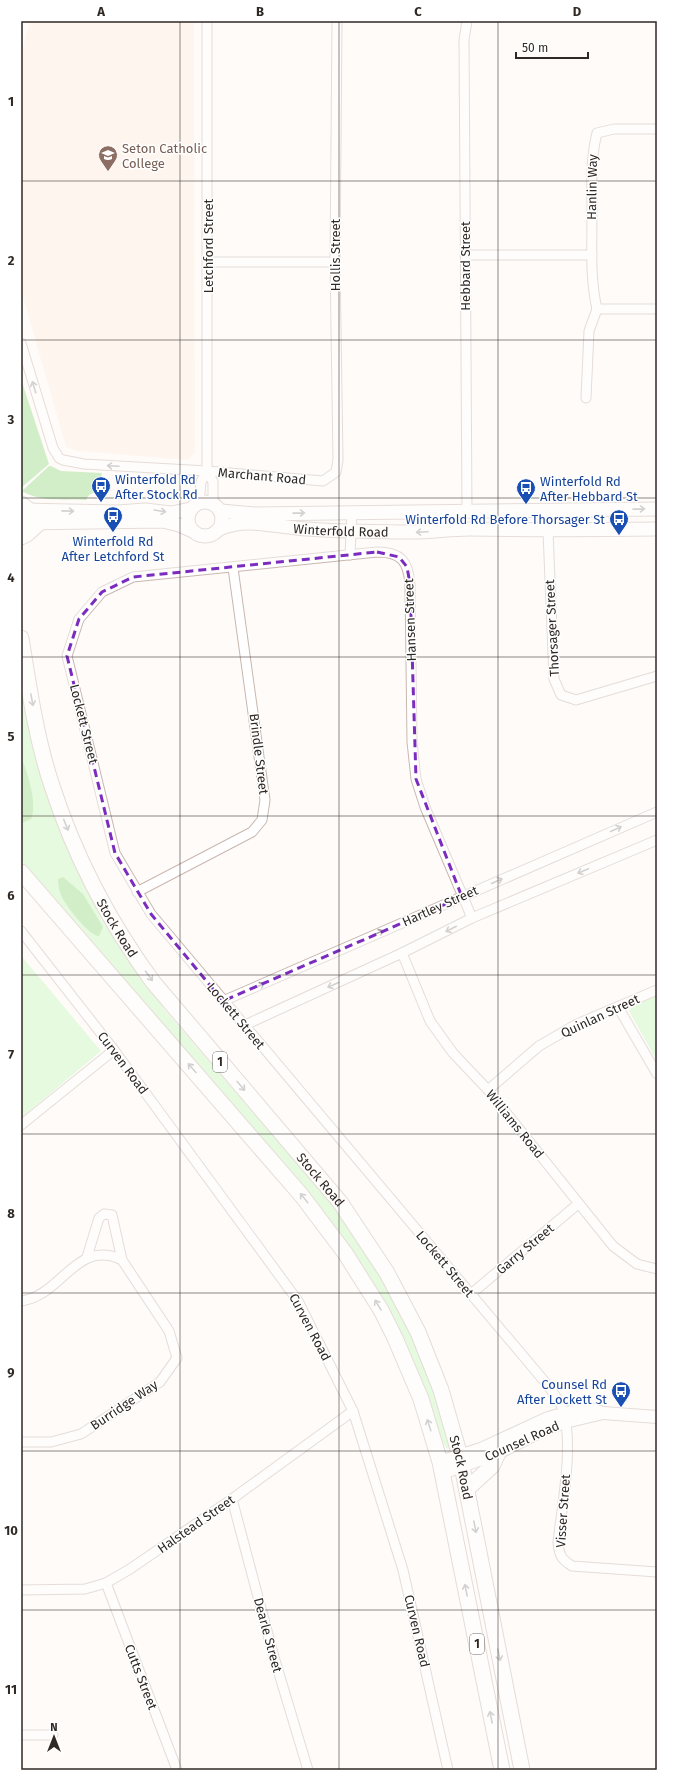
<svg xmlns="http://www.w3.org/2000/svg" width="678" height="1791" viewBox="0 0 678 1791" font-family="'Fira Sans',sans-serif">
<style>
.education{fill:#feeee2}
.green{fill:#c8f8bc}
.forest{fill:#9ede8e}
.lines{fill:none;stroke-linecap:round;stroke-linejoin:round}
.minor-casing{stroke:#c9b7af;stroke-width:11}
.tertiary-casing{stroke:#c9b7af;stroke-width:14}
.secondary-casing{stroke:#c9b7af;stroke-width:15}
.trunk-casing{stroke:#c9b7af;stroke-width:17}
.minor{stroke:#fff;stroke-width:9}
.tertiary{stroke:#fff;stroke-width:12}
.secondary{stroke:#fff;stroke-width:13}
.trunk{stroke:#fff;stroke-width:15}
.oneway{stroke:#a19f9d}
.marked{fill:none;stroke:#7b2cbf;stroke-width:3;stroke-dasharray:8 5;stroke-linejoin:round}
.grid{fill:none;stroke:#2f2925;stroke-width:1;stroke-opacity:0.55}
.labels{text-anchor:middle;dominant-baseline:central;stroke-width:3;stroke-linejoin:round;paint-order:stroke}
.shield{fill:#fff;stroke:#6d6966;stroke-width:1}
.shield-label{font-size:12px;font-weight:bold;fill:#2f2925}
.education-label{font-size:13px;fill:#785e54;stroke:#fff;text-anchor:start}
.street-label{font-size:13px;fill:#2f2925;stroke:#fff}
.transit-label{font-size:13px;fill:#164399;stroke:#fff;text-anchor:start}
.neatline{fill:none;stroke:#2f2925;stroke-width:1.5}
.grid-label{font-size:13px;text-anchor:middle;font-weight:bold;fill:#2f2925}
</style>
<rect width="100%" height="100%" fill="#fefbf9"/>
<path class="education" d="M30,21H194L195,452L188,460L77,451L66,447L21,290V55Z"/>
<g class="green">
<path d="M21,682L34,746L50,804L64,841L101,919L164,1009L333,1205L367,1253L407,1322L441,1409L451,1447L447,1449C428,1420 423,1382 408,1350C379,1287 340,1234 298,1179L21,860Z"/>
<path d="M23,958L101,1051L21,1118V960Z"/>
<path d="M657,994V1061L629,1011L634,1003Z"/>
</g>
<g class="forest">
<path d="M21,379L49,464L21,488Z"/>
<path d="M49,466H51L61,471L102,473L98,491L89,495L86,500C66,499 39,502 22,491Z"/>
<path d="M21,757C27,771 38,804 31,819L22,823Z"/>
<path d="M63,877L83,894L103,927L99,936C89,936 65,905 61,895C59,890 58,885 58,879Z"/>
</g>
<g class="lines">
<g class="minor-casing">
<g id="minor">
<path d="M207,21V471L213,482V504"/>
<path d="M465,255H592"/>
<path d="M208,262H335"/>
<path d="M597,309C590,279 592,247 592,216C592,188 590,160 597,133L614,129H657"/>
<path d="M597,309H657"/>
<path d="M21,343L53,448L59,458L63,460L84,464L207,471L323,481L336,472L338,460L335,262L337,21"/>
<path d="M586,398L589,331L597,309"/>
<path d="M199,503L201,482L207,471"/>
<path d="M467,511L464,40L467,21"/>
<path d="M548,531L554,679L561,695L576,700L657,676"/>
<path d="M350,555L352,513"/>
<path d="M137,892L252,832L262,820L265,800L233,568"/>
<path d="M472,918L425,807L416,779L412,742L410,584C408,561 401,552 377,552L133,577L102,592L79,619L67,656L115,853L151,914L545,1382C551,1390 560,1400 563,1410C574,1444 562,1506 558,1542C559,1555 561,1559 572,1566L657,1572"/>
<path d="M21,931L114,1050L298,1301L353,1411L403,1570L448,1770"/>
<path d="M402,953L430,1021L453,1053L488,1090L613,1246L637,1264L657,1269"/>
<path d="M223,1001L657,812"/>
<path d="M618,1007L657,1074"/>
<path d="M245,1025L402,953L472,918L657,840"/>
<path d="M488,1090L539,1046L577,1024L657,990"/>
<path d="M21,1125L114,1050"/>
<path d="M87,1257L99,1218L104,1214L112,1215L122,1260"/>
<path d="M471,1294L578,1204"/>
<path d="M21,1301C62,1296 76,1238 122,1260L169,1331L177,1358L160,1382L81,1434L51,1442H21"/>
<path d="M232,1499L274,1657L308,1770"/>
<path d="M106,1583L177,1770"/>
<path d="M21,1590L85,1589L106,1583L130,1569L232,1499L353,1411"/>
<path d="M21,1735H53"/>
</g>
</g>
<g class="tertiary-casing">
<g id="tertiary">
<path d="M440,1462L481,1449L548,1418L574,1411L589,1409L603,1413L657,1417"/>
<path d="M442,1473L498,1453L547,1428L565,1422L603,1413"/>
</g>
</g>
<g class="secondary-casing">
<g id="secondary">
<circle cx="205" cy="519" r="17"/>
<path d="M21,510L118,512L145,510L171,513L191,509"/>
<path d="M221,511L254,514L657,509"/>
<path d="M21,523L163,521L179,525L193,531"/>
<path id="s1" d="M219,529C245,518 268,525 296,528C332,532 369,531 405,532C426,533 448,529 469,529C532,530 594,530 657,529"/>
</g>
</g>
<g class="trunk-casing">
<g id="trunk">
<path d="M21,504L29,510"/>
<path d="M21,537L27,534L38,524"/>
<path id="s2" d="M21,638C29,688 36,738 52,786C75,857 109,922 153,982L340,1202L387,1273L418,1332L441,1390L460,1456L522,1770"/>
<path d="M21,872L302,1196L345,1253L381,1310L395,1338L421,1399L440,1462L502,1770"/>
<path d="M467,1489L492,1466L498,1453"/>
</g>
</g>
<use href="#minor" class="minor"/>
<use href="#tertiary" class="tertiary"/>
<use href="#secondary" class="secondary"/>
<use href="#trunk" class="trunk"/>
</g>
<defs><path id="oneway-shaft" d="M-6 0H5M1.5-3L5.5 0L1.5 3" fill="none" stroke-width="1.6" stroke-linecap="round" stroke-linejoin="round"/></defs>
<g class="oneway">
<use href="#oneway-shaft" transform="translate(34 387) rotate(-107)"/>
<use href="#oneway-shaft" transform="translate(113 466) rotate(-177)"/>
<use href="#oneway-shaft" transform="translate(639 509) rotate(-1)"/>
<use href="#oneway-shaft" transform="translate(68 511) rotate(1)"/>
<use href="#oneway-shaft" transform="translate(160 511) rotate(9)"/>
<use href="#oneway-shaft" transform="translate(299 513) rotate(-1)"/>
<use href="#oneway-shaft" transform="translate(422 532) rotate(177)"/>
<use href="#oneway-shaft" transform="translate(32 700) rotate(79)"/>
<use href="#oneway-shaft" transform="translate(66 825) rotate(68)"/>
<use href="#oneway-shaft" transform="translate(616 829) rotate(-24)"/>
<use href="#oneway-shaft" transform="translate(583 871) rotate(157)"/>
<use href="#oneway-shaft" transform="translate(497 881) rotate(-24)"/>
<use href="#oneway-shaft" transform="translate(451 929) rotate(153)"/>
<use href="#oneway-shaft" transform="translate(378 933) rotate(-24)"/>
<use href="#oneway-shaft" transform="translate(149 976) rotate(54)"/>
<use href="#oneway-shaft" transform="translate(333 985) rotate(155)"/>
<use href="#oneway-shaft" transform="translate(259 986) rotate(-24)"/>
<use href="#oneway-shaft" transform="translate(192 1068) rotate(-131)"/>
<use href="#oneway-shaft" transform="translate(241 1086) rotate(49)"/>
<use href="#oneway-shaft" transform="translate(304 1198) rotate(-129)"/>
<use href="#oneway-shaft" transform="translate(378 1305) rotate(-121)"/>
<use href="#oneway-shaft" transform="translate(429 1425) rotate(-108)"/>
<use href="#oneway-shaft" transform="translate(475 1527) rotate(79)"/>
<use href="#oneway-shaft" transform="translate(466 1590) rotate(-101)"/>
<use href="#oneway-shaft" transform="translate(499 1655) rotate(79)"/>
<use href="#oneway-shaft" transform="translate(491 1717) rotate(-101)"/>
</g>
<path d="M0 0H678V1791H0ZM377,552L399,557L407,567L410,584L416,779L462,897L223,1001L151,914L115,853L67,656L79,619L102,592L133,577Z" fill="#fefbf9" fill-opacity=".55" fill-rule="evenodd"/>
<path class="marked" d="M377,552L399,557L407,567L410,584L416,779L462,897L223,1001L151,914L115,853L67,656L79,619L102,592L133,577Z"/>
<path class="grid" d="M180,21V1770M339,21V1770M498,21V1770M21,181H657M21,340H657M21,498H657M21,657H657M21,816H657M21,975H657M21,1134H657M21,1293H657M21,1451H657M21,1610H657"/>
<defs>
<g id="school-pin" transform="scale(1)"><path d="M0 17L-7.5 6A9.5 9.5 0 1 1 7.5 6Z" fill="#8d6e63" stroke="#fff"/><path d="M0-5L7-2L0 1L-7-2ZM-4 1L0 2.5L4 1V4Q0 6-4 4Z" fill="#fff"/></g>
<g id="bus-pin" transform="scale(1)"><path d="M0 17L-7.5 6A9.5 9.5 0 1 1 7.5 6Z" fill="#1a4fb4" stroke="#fff"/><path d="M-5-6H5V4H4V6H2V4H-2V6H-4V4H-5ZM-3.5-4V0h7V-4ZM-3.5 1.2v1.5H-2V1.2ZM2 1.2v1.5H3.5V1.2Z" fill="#fff"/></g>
</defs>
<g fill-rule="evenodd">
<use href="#school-pin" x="108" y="155"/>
<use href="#bus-pin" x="101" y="486"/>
<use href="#bus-pin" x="526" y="488"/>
<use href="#bus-pin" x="113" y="516"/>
<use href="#bus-pin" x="619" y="519"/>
<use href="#bus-pin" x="621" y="1391"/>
</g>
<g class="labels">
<g class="shield">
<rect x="213" y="1052" width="14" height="20" rx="3"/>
<rect x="470" y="1634" width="14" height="20" rx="3"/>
</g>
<g class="shield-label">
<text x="220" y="1062">1</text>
<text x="477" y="1644">1</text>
</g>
<g class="education-label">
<text x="122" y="148">Seton Catholic<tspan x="122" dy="15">College</tspan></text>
</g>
<g class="street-label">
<text transform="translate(592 187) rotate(-89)">Hanlin Way</text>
<text transform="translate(208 246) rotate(-90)">Letchford Street</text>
<text transform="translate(335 255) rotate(-90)">Hollis Street</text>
<text transform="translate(465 266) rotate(-90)">Hebbard Street</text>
<text transform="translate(262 476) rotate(5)">Marchant Road</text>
<text stroke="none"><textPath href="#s1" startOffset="123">Winterfold Road</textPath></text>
<text transform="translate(410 620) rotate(-92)">Hansen Street</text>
<text transform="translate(552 628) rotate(-93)">Thorsager Street</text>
<text transform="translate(84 724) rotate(76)">Lockett Street</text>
<text transform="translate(259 754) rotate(83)">Brindle Street</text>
<text transform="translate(440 906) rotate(-24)">Hartley Street</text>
<text stroke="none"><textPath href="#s2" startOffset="308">Stock Road</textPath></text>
<text transform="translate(236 1016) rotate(50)">Lockett Street</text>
<text transform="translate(600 1016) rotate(-25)">Quinlan Street</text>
<text transform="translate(123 1063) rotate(53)">Curven Road</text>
<text transform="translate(515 1124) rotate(51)">Williams Road</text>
<text stroke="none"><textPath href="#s2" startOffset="632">Stock Road</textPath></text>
<text transform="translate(525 1249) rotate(-40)">Garry Street</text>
<text transform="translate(445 1264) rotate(50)">Lockett Street</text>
<text transform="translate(310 1327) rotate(62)">Curven Road</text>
<text transform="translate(124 1405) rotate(-34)">Burridge Way</text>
<text transform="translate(522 1441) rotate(-24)">Counsel Road</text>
<text stroke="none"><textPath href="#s2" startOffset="956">Stock Road</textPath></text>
<text transform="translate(563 1511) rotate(-86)">Visser Street</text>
<text transform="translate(196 1524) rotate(-35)">Halstead Street</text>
<text transform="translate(417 1631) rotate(77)">Curven Road</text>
<text transform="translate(268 1635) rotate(75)">Dearle Street</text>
<text transform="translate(141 1677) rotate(69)">Cutts Street</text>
</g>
<g class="transit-label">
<text x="115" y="479">Winterfold Rd<tspan x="115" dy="15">After Stock Rd</tspan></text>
<text x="540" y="481">Winterfold Rd<tspan x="540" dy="15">After Hebbard St</tspan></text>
<text x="605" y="519" text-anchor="end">Winterfold Rd Before Thorsager St</text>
<text x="113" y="541" text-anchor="middle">Winterfold Rd<tspan x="113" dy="15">After Letchford St</tspan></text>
<text x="607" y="1384" text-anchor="end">Counsel Rd<tspan x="607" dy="15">After Lockett St</tspan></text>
</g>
</g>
<rect width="678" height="1791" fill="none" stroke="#ffffff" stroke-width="44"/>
<g transform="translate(54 1737)" stroke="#ffffff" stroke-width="3" paint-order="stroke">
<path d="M0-3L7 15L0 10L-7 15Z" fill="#2f2925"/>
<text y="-6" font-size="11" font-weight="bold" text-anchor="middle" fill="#2f2925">N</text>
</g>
<path d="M516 52v6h72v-6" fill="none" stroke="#2f2925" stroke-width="2"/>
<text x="522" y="52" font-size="12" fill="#2f2925" stroke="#ffffff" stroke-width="3" paint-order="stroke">50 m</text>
<rect x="22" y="22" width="634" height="1747" class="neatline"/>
<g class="grid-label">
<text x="101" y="16">A</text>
<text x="260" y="16">B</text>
<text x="418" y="16">C</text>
<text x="577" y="16">D</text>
<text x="11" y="106">1</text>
<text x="11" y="265">2</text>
<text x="11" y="424">3</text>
<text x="11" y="582">4</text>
<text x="11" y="741">5</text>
<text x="11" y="900">6</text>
<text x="11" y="1059">7</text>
<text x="11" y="1218">8</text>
<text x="11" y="1377">9</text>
<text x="11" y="1535">10</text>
<text x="11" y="1694">11</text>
</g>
</svg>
